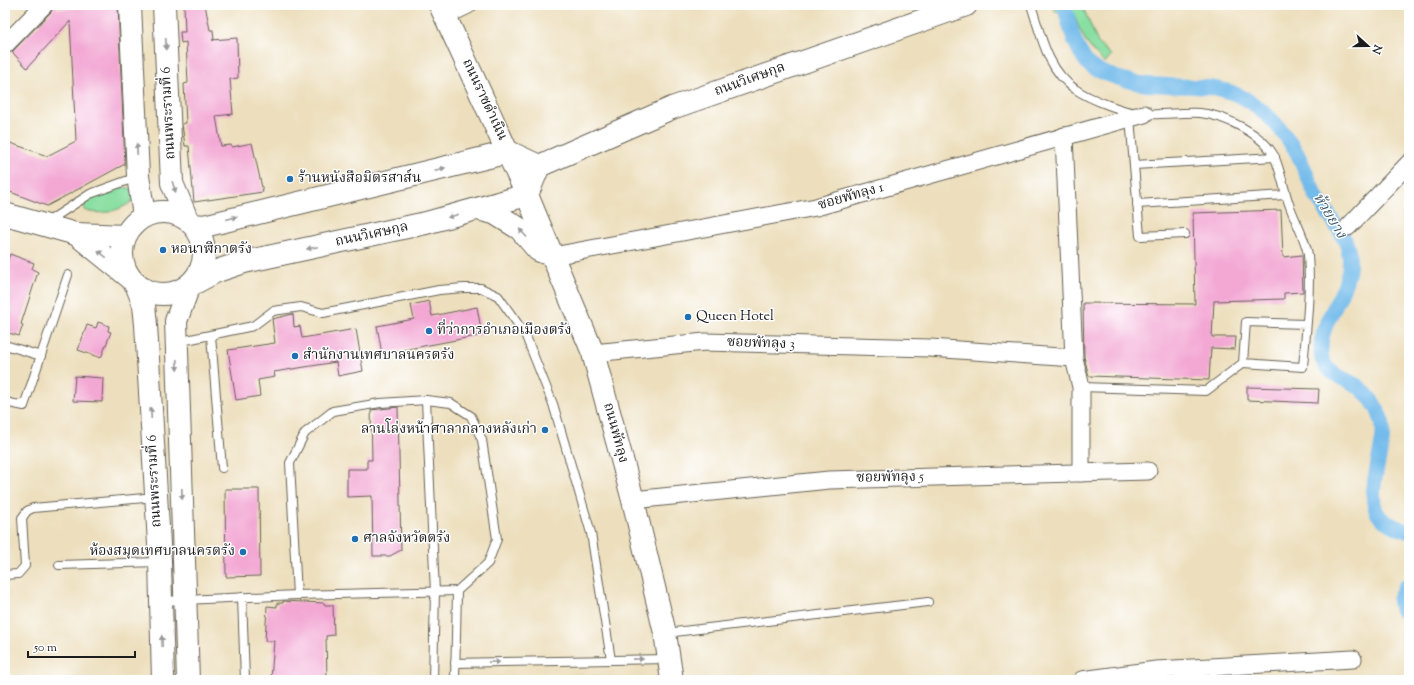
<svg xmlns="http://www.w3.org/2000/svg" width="1414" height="685" viewBox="0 0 1414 685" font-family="'Sorts Mill Goudy','Noto Serif Thai',serif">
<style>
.green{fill:#89dfa2;stroke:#527e5f}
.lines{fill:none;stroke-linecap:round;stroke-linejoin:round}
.canal{stroke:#73bbeb;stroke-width:15}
.building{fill:#f3a8d4}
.lane-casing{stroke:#656054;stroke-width:10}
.street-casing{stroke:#656054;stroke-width:19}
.secondary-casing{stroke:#656054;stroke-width:24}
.primary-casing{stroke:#656054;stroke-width:24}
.lane{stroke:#fff;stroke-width:8}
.street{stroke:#fff;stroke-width:17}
.secondary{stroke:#fff;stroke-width:22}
.primary{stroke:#fff;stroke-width:22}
.oneway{fill:#999}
.poi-dot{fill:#1f6fb2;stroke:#fff;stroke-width:1.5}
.labels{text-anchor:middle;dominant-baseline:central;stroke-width:3;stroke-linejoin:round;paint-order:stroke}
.street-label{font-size:14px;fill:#1c1c1c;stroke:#fff}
.poi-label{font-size:14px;fill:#1c1c1c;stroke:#fff;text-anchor:start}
.water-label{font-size:15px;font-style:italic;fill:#3f5c6f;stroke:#fff}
</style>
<rect width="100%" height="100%" fill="#fff"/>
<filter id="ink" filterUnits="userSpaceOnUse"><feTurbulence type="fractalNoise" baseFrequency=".025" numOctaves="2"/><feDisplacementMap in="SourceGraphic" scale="8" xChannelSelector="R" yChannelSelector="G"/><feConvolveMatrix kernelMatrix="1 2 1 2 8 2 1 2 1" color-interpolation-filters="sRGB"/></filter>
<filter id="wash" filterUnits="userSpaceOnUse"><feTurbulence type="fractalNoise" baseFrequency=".012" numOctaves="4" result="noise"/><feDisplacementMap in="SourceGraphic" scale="16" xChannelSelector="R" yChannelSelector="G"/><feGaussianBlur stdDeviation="0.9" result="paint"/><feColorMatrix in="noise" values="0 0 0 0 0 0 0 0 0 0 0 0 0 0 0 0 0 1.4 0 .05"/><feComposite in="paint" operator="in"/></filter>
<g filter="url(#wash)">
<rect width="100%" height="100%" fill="#eddfbd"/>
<g class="green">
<path d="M1053,5H1082L1098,43L1111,55L1105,63C1085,46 1080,31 1071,7L1055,12Z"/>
<path d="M125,187L132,189L134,199C124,210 99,217 84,210C82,193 113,189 125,187Z"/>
</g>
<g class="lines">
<g class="canal">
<path d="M1064,5C1070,26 1074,47 1088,64C1091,68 1099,70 1104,73C1121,80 1140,85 1159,85C1185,87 1216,84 1240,96C1262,107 1281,128 1294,148C1304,164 1309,183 1318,199C1327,213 1338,226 1345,240C1364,284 1318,312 1321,354C1323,374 1346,378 1359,387C1370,396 1378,408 1382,421C1389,448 1357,503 1385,521C1392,526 1401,529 1409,532"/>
<path d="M1409,586L1405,587L1399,598L1401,609L1409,616"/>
</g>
</g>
<g id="blocks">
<g class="building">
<path d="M54,5L59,9L118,6L125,164L47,206L5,190V141L47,156L76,141L70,21L27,68L12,52L51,12Z"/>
<path d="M184,5H205L210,30H213L214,40H212L237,38L238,78L230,79L233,114L216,116L221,146L231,145L232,147L252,143L263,192L194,202L189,146H185L182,124L186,123L184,84L188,83L186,42L181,43L180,32H185Z"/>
<path d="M1281,210L1283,257L1302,255L1303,292L1284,293V299L1214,301L1212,337H1236L1235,349L1211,348L1209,380L1089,376L1084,357L1083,303L1195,304L1193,213Z"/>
<path d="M10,254L34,263L32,269L38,272L21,324L23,325L19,336L5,332V268Z"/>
<path d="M429,301L432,316L477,307L482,335L382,354L377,326L414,319L411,305Z"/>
<path d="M293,314L294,327L300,326L302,338L356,329L363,371L338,376L336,362L274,372L275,377L258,380L260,396L236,400L228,350L275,343L272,319Z"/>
<path d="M98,322L109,326L108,331L111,332L101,358L78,350L87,325L96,328Z"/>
<path d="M75,376L103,378L102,402L73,401Z"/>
<path d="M1247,387L1319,389L1318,403L1247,400Z"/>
<path d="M398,407L401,550L390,556H373L372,496L347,497V469H367V460H372L371,410Z"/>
<path d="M225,489H259L260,576L226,577Z"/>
<path d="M283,601L324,603L325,605H333L334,635L326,636L327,680H271L274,641H265L267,606L277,607V603H283Z"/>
</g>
</g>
</g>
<g filter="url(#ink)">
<use href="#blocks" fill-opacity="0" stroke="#656054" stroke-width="1"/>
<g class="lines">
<g class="lane-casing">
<g id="lane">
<path d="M1031,5C1041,35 1047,70 1075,89C1089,99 1128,114 1145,114C1164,115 1182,112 1200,113C1224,115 1265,135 1275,158C1281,173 1284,189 1289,204C1294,219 1306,240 1308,255C1311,292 1306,331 1303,367L1243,363L1246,322L1306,324"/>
<path d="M1130,118L1140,236L1185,234"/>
<path d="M1134,165L1275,157"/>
<path d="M1137,204L1286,195"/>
<path d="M47,222L90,194L137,177"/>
<path d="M211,336L222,468"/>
<path d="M177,342L253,326L273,311L301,307L323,313L439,290L464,288H481L498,296L525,334L553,404L591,533L611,660"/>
<path d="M5,345L41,356"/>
<path d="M1081,387L1206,391L1243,363"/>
<path d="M426,400L435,592L433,680"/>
<path d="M5,402L24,406L68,275"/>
<path d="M59,565L159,562"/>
<path d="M5,575L18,574L25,566L22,518L27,511L33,508L156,497"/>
<path d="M297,595L290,463L305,433L333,411L380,403L426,400L451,403L471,416L482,440L497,539L488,563L457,591L455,680"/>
<path d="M242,597L245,680"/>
<path d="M162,601L297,595L457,591"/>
<path d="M666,633L928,602"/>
<path d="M455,663L668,659"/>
</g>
</g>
<g class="street-casing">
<g id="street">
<path d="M445,16L468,5"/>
<path d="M5,45L44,5"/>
<path d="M1064,136L1074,358L1081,387V473"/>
<path d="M1348,227L1409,163"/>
<path d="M553,256L816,207L1144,114"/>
<path d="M593,353L705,342L930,348L1074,358"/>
<path d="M633,500L829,480L1148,471"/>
<path d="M1082,680L1156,670L1353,659"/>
</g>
</g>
<g class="secondary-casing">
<g id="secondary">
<path d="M130,5L138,176L144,216"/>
<path d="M164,5L172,183L187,219"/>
<circle cx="163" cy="253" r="41"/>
<path d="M5,214L76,234L125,236"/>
<path d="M194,225L204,226L509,152L539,166"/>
<path d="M76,234L128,276"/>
<path d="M136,284L144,305L146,325L160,561L163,680"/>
<path d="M188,680L176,321L189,286L217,271L244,262L426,223L527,195L539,166L672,108L966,5"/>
</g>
</g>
<g class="primary-casing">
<g id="primary">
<path d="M440,5L527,195L593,353L633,500L665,633L672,680"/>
<path d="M478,209L494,213L520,229L538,250L553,256"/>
</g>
</g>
<use href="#lane" class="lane"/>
<use href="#street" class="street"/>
<use href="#secondary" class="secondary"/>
<use href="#primary" class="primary"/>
</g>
<defs><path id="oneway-solid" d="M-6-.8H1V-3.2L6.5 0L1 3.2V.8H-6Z"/></defs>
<g class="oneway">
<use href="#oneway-solid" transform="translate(166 44) rotate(87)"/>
<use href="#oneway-solid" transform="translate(137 149) rotate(-93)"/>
<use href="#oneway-solid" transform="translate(440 169) rotate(-14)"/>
<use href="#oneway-solid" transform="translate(174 187) rotate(71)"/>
<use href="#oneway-solid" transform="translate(453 216) rotate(164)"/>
<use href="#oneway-solid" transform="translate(232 218) rotate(-14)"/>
<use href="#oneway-solid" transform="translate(523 233) rotate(-132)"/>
<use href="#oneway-solid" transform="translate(312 248) rotate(168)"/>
<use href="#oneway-solid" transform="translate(102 254) rotate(-142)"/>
<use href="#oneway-solid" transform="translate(177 365) rotate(88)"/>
<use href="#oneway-solid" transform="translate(151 413) rotate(-93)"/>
<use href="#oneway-solid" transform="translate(182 494) rotate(88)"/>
<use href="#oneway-solid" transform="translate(162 641) rotate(-92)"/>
<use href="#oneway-solid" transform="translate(638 659) rotate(-1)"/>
<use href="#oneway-solid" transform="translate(494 662) rotate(-1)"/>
</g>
</g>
<g class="poi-dot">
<circle cx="290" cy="179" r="4"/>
<circle cx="163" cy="250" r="4"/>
<circle cx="688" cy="317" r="4"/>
<circle cx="429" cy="331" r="4"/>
<circle cx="295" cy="356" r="4"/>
<circle cx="545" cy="430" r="4"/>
<circle cx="355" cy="539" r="4"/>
<circle cx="243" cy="552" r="4"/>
</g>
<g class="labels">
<g class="street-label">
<text transform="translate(750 80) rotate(-20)">ถนนวิเศษกุล</text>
<text transform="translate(484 100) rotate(65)">ถนนราชดำเนิน</text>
<text transform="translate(169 113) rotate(-93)">ถนนพระรามที่ 6</text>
<text transform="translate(851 197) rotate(-16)">ซอยพัทลุง 1</text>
<text transform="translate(372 235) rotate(-12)">ถนนวิเศษกุล</text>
<text transform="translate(761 344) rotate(2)">ซอยพัทลุง 3</text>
<text transform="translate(615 433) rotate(75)">ถนนพัทลุง</text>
<text transform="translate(890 478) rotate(-1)">ซอยพัทลุง 5</text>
<text transform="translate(155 481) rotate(-93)">ถนนพระรามที่ 6</text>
</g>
<g class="poi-label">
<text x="298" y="179">ร้านหนังสือมิตรสาส์น</text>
<text x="171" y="250">หอนาฬิกาตรัง</text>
<text x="696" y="317">Queen Hotel</text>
<text x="437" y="331">ที่ว่าการอำเภอเมืองตรัง</text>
<text x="303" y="356">สำนักงานเทศบาลนครตรัง</text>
<text x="537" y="430" text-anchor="end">ลานโล่งหน้าศาลากลางหลังเก่า</text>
<text x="363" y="539">ศาลจังหวัดตรัง</text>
<text x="235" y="552" text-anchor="end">ห้องสมุดเทศบาลนครตรัง</text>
</g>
<g class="water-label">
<text transform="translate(1329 216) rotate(59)">ห้วยยาง</text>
</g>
</g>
<rect width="1414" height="685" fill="none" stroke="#fff" stroke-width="20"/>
<g transform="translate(1368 46) rotate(111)" stroke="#ffffff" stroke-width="3" paint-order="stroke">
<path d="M0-3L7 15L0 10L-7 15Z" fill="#1c1c1c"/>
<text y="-6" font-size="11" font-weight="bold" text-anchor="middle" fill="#1c1c1c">N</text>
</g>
<path d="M28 651v6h107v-6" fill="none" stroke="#1c1c1c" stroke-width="2"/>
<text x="34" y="651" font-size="12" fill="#1c1c1c" stroke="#ffffff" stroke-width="3" paint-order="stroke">50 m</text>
</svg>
